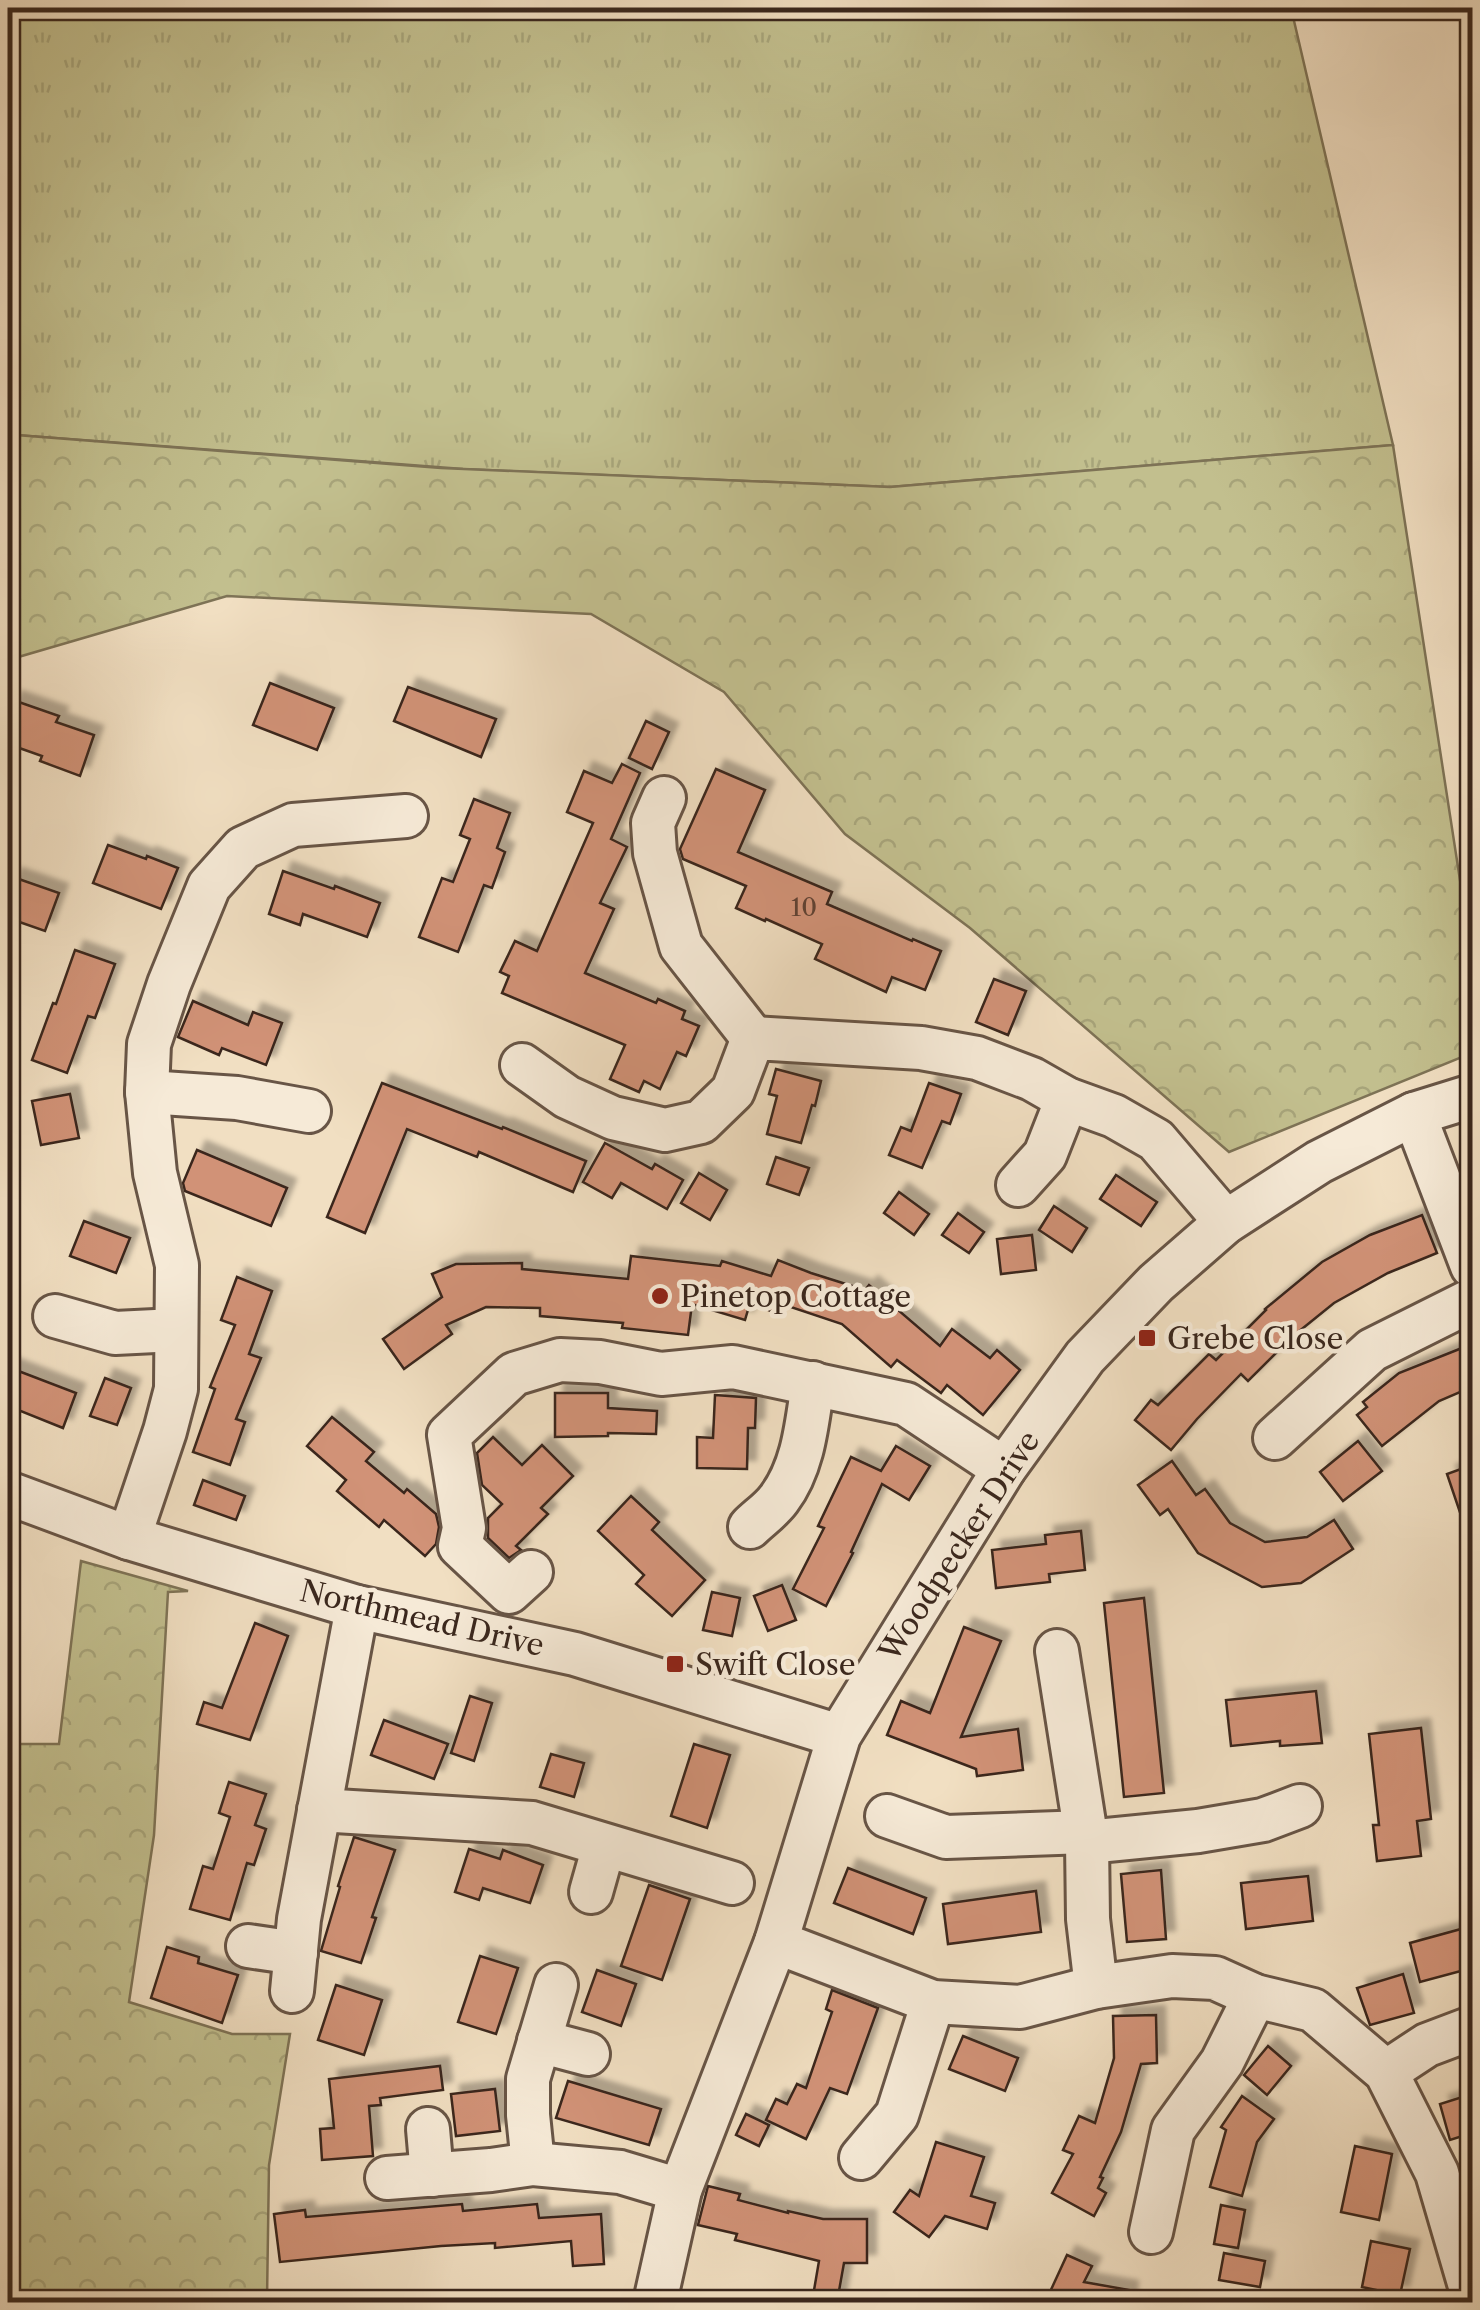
<svg xmlns="http://www.w3.org/2000/svg" width="1480" height="2310" viewBox="0 0 1480 2310" font-family="'Libre Caslon Text',serif">
<style>
.grass{fill:url(#grass-tufts);stroke:#7e7356;stroke-width:2.5}
.forest{fill:url(#forest-crowns);stroke:#7e7356;stroke-width:2.5}
.building{fill:#d19277;stroke:#3a271d;stroke-width:2.5;filter:url(#shadow)}
.lines{fill:none;stroke-linecap:round;stroke-linejoin:round}
.minor-casing{stroke:#685546;stroke-width:48}
.minor{stroke:#f6ead7;stroke-width:42}
.poi-dot{fill:#8f2418;stroke:#f6ead7;stroke-width:4}
.labels{text-anchor:middle;dominant-baseline:central;stroke-width:9;stroke-linejoin:round;paint-order:stroke}
.number-label{font-size:25px;fill:#604234}
.poi-label{font-size:30px;fill:#3a271d;stroke:#f6ead7;text-anchor:start}
.street-label{font-size:30px;fill:#3a271d;stroke:#f6ead7}
</style>
<defs>
<pattern id="grass-tufts" width="24" height="20" patternUnits="userSpaceOnUse" patternTransform="scale(2.5)"><rect width="24" height="20" fill="#c2bf8e"/><path d="M3 7l-1-3M5 7V3M7 7l1-3M15 17l-1-3M17 17v-4M19 17l1-3" fill="none" stroke="#a7a47a"/></pattern>
<pattern id="forest-crowns" width="20" height="18" patternUnits="userSpaceOnUse" patternTransform="scale(2.5)"><rect width="20" height="18" fill="#c2bf8e"/><path d="M2 6a3 3 0 1 1 6 0M12 15a3 3 0 1 1 6 0" fill="none" stroke="#a7a47a"/></pattern>
<filter id="shadow"><feDropShadow dx="9" dy="-9" stdDeviation="2.5" flood-color="#0004"/></filter>
</defs>
<rect width="100%" height="100%" fill="#f1dfc2"/>
<filter id="stains"><feTurbulence type="fractalNoise" baseFrequency=".002" numOctaves="4"/><feColorMatrix values="0 0 0 0 .2 0 0 0 0 .09 0 0 0 0 .02 0 0 0 .5 -.17"/></filter>
<radialGradient id="worn" r=".72"><stop offset=".6" stop-color="#630" stop-opacity="0"/><stop offset="1" stop-color="#630" stop-opacity=".3"/></radialGradient>
<path class="grass" d="M8,8H1291L1393,445L890,487L463,469L16,435L8,408Z"/>
<g class="forest">
<path d="M16,435L441,468L890,487L1393,445L1472,958V1053L1229,1152L970,928L845,834L724,692L591,614L227,596L8,660V453Z"/>
<path d="M81,1561L188,1591L168,1592L154,1835L129,2002L232,2034H290L269,2165L267,2300L270,2302H8V1744H59Z"/>
</g>
<g class="building">
<path d="M270,683L334,708L317,750L253,725Z"/>
<path d="M408,687L496,719L481,757L394,721Z"/>
<path d="M13,700L59,716L56,722L94,735L80,776L40,761L42,756L8,744V715Z"/>
<path d="M646,721L669,732L652,769L629,758Z"/>
<path d="M622,764L640,773L611,839L627,847L600,903L614,909L585,973L656,1003L658,999L685,1011L682,1019L699,1026L686,1056L677,1052L660,1089L644,1081L639,1092L610,1079L625,1045L502,993L509,976L500,972L515,941L537,951L593,823L567,812L584,771L612,783Z"/>
<path d="M716,769L765,790L738,852L832,892L827,904L912,941L913,939L941,951L925,990L892,977L886,992L815,959L822,944L766,919L765,921L736,908L746,886L683,859L680,849Z"/>
<path d="M474,799L510,813L497,848L505,852L492,888L484,885L458,952L419,937L442,878L453,882L470,839L460,835Z"/>
<path d="M108,845L146,859L147,856L178,868L161,909L93,883Z"/>
<path d="M283,871L334,889L335,886L380,903L367,937L303,914L300,925L269,914Z"/>
<path d="M13,877L59,893L45,931L8,918V891Z"/>
<path d="M75,950L115,964L95,1018L88,1016L67,1073L32,1060L53,1003L56,1004Z"/>
<path d="M994,979L1026,991L1008,1035L976,1022Z"/>
<path d="M193,1001L248,1025L253,1012L282,1023L266,1065L222,1048L219,1055L178,1037Z"/>
<path d="M776,1069L821,1081L815,1106L812,1105L801,1143L767,1134L777,1096L769,1094Z"/>
<path d="M382,1083L502,1129L503,1127L586,1161L573,1192L479,1152L477,1157L407,1129L365,1233L327,1217Z"/>
<path d="M929,1083L961,1094L950,1124L942,1121L922,1168L889,1155L901,1127L911,1131Z"/>
<path d="M70,1094L79,1138L41,1145L32,1101Z"/>
<path d="M605,1143L652,1169L655,1164L683,1180L667,1209L621,1183L612,1198L583,1182Z"/>
<path d="M197,1150L287,1188L271,1226L185,1191L183,1183Z"/>
<path d="M776,1157L809,1168L799,1195L767,1184Z"/>
<path d="M699,1173L727,1190L710,1220L681,1203Z"/>
<path d="M1116,1175L1157,1202L1141,1226L1100,1199Z"/>
<path d="M899,1192L929,1214L914,1235L884,1213Z"/>
<path d="M1054,1206L1087,1228L1072,1252L1039,1230Z"/>
<path d="M958,1213L984,1232L969,1253L942,1235Z"/>
<path d="M1422,1215L1437,1253L1388,1273L1334,1303L1292,1337L1248,1381L1241,1374L1197,1419L1171,1450L1135,1420L1151,1400L1158,1405L1209,1354L1216,1360L1266,1310L1265,1309L1322,1262L1370,1235Z"/>
<path d="M84,1221L130,1238L116,1273L70,1256Z"/>
<path d="M1032,1235L1036,1270L1001,1274L997,1239Z"/>
<path d="M631,1256L720,1266L722,1261L771,1276L778,1260L811,1273L865,1290L869,1285L940,1346L952,1329L990,1358L997,1350L1020,1370L983,1415L947,1385L941,1393L897,1360L891,1367L842,1324L785,1305L781,1315L750,1303L745,1320L692,1304L688,1335L622,1328L623,1323L540,1316V1308L486,1307L446,1325L452,1334L404,1369L383,1339L442,1297L432,1274L456,1264L522,1263V1269L628,1279Z"/>
<path d="M237,1277L272,1291L249,1354L261,1358L236,1419L245,1422L230,1465L193,1452L215,1389L210,1387L235,1325L221,1320Z"/>
<path d="M1467,1346L1472,1359V1387L1439,1401L1382,1446L1357,1415L1367,1407L1363,1402L1399,1373Z"/>
<path d="M8,1367L76,1393L63,1428L8,1406Z"/>
<path d="M105,1378L131,1388L117,1425L90,1416Z"/>
<path d="M555,1393H608V1408L657,1411L656,1434L608,1433V1436L555,1437Z"/>
<path d="M715,1395L756,1398L755,1428H748L747,1469L697,1468V1437L713,1438Z"/>
<path d="M332,1417L374,1452L366,1461L404,1493L407,1489L436,1514L439,1527L436,1544L425,1556L384,1520L379,1527L337,1491L346,1480L307,1446Z"/>
<path d="M493,1437L522,1465L542,1445L573,1476L541,1508L548,1514L516,1546L521,1550L509,1558L488,1538V1518L502,1504L482,1485L477,1453Z"/>
<path d="M1358,1441L1382,1471L1343,1501L1320,1472Z"/>
<path d="M896,1446L930,1466L909,1500L882,1484L851,1552L853,1553L826,1606L793,1589L824,1528L818,1526L851,1457L881,1471Z"/>
<path d="M1172,1461L1196,1495L1205,1489L1230,1523L1265,1542L1307,1537L1334,1520L1353,1549L1301,1583L1262,1587L1198,1553L1168,1509L1160,1515L1138,1485Z"/>
<path d="M1472,1465V1535L1468,1536L1447,1474Z"/>
<path d="M203,1480L245,1496L236,1520L194,1505Z"/>
<path d="M631,1496L659,1522L652,1530L705,1580L672,1616L636,1584L644,1575L598,1531Z"/>
<path d="M1081,1531L1085,1570L1049,1574L1050,1582L996,1588L992,1550L1046,1544L1045,1535Z"/>
<path d="M782,1585L796,1620L768,1631L754,1596Z"/>
<path d="M712,1592L740,1598L732,1636L703,1630Z"/>
<path d="M1144,1598L1164,1793L1124,1797L1104,1603Z"/>
<path d="M255,1623L288,1636L250,1740L197,1724L204,1702L222,1708Z"/>
<path d="M964,1627L1001,1641L961,1737L1018,1729L1023,1770L977,1776L976,1769L887,1735L901,1701L930,1713Z"/>
<path d="M1316,1691L1322,1743L1280,1746V1741L1231,1746L1226,1700Z"/>
<path d="M470,1696L492,1703L474,1761L451,1753Z"/>
<path d="M384,1720L448,1744L434,1779L371,1755Z"/>
<path d="M1421,1728L1431,1819L1417,1821L1421,1856L1377,1861L1373,1825H1379L1369,1734Z"/>
<path d="M694,1744L730,1755L707,1828L671,1816Z"/>
<path d="M551,1754L584,1763L574,1797L540,1787Z"/>
<path d="M229,1782L266,1794L255,1825L266,1829L254,1865L247,1863L230,1920L190,1909L203,1866L213,1869L230,1817L219,1813Z"/>
<path d="M354,1837L395,1850L372,1917L376,1918L361,1963L321,1951L340,1887L338,1886Z"/>
<path d="M469,1849L500,1859L503,1850L543,1865L530,1903L483,1888L479,1900L455,1892Z"/>
<path d="M848,1868L926,1898L913,1934L834,1903Z"/>
<path d="M1161,1870L1166,1939L1127,1942L1121,1874Z"/>
<path d="M1308,1876L1313,1921L1246,1929L1241,1883Z"/>
<path d="M649,1885L690,1899L662,1980L621,1966Z"/>
<path d="M1036,1891L1041,1932L948,1944L943,1904Z"/>
<path d="M1472,1926V1968L1420,1982L1410,1943Z"/>
<path d="M167,1947L199,1957L198,1963L238,1975L222,2023L151,1998Z"/>
<path d="M480,1956L518,1968L496,2034L458,2022Z"/>
<path d="M597,1970L636,1984L621,2026L582,2012Z"/>
<path d="M1403,1974L1414,2013L1370,2025L1357,1988Z"/>
<path d="M336,1985L382,2000L364,2055L318,2040Z"/>
<path d="M832,1990L878,2008L847,2094L830,2088L806,2139L766,2120L776,2099L787,2104L797,2084L806,2088L832,2012L826,2009Z"/>
<path d="M1156,2015L1157,2063L1141,2064L1121,2132L1100,2177L1103,2178L1098,2188L1106,2193L1094,2216L1052,2193L1073,2154L1063,2150L1079,2116L1095,2123L1114,2058L1113,2016Z"/>
<path d="M963,2036L1018,2058L1005,2091L949,2069Z"/>
<path d="M1268,2046L1291,2066L1267,2095L1244,2075Z"/>
<path d="M440,2066L443,2090L380,2098L381,2105L369,2106L373,2156L322,2160L320,2129L334,2128L329,2079Z"/>
<path d="M568,2081L661,2109L649,2145L556,2118Z"/>
<path d="M495,2089L500,2131L456,2136L451,2094Z"/>
<path d="M1472,2094V2133L1450,2140L1440,2104Z"/>
<path d="M1242,2096L1274,2119L1257,2142L1242,2196L1210,2187L1226,2130L1221,2127Z"/>
<path d="M746,2114L769,2125L759,2146L736,2135Z"/>
<path d="M936,2142L984,2157L971,2196L995,2203L987,2229L945,2216L929,2237L894,2212L910,2190L919,2196Z"/>
<path d="M1355,2146L1392,2154L1379,2220L1341,2212Z"/>
<path d="M708,2186L740,2194L738,2200L788,2213V2211L823,2219H867V2263H844L837,2302H812L819,2261L735,2240L737,2234L698,2225Z"/>
<path d="M462,2204L463,2211L537,2204L539,2218L601,2214L604,2264L573,2266L571,2241L495,2248V2243L441,2246L280,2262L274,2214L305,2210L306,2217Z"/>
<path d="M1221,2205L1245,2210L1238,2248L1214,2244Z"/>
<path d="M1371,2241L1410,2249L1400,2295L1362,2287Z"/>
<path d="M1224,2253L1265,2261L1260,2287L1219,2280Z"/>
<path d="M1067,2255L1092,2266L1084,2282L1129,2290L1128,2302H1067L1049,2294Z"/>
</g>
<g class="lines">
<g class="minor-casing">
<g id="minor">
<path d="M664,798L653,823L655,853L681,946L753,1038"/>
<path d="M522,1065L567,1097L613,1118L665,1130L701,1122L733,1091L753,1038L921,1048L977,1058L1032,1079L1067,1099L1114,1116L1156,1140L1226,1222"/>
<path d="M147,1092L237,1098L309,1111"/>
<path d="M1414,1114L1472,1266"/>
<path d="M1018,1185L1045,1155L1067,1099"/>
<path d="M55,1316L115,1333L176,1330"/>
<path d="M1275,1438L1372,1350L1472,1300"/>
<path d="M8,1493L129,1538L357,1607L575,1654L839,1736"/>
<path d="M750,1527C759,1518 771,1510 779,1499C804,1466 807,1422 813,1383"/>
<path d="M129,1538L165,1431L176,1389L177,1265L155,1173L147,1092L149,1044L169,984L209,886L243,848L293,825L406,816"/>
<path d="M531,1572L509,1592L460,1546L464,1528L449,1435L514,1374L560,1360L600,1362L661,1374L733,1367L906,1404L1004,1469"/>
<path d="M1057,1651L1087,1842L1088,1919L1096,1987"/>
<path d="M319,1810L532,1823L732,1883"/>
<path d="M887,1816L946,1837L1086,1832"/>
<path d="M1087,1842L1198,1831L1263,1820L1300,1806"/>
<path d="M591,1892L604,1846"/>
<path d="M776,1942L933,2002L1020,2007L1096,1987L1172,1976L1215,1978L1255,1996L1313,2010L1386,2072L1437,2173L1472,2293"/>
<path d="M248,1946L296,1953"/>
<path d="M292,1991L299,1919L357,1607"/>
<path d="M539,2041L588,2054"/>
<path d="M1386,2072L1427,2045L1472,2028"/>
<path d="M428,2129L432,2175"/>
<path d="M861,2158L897,2115L933,2002"/>
<path d="M533,2164L528,2115V2079L556,1985"/>
<path d="M387,2178L491,2170L533,2164L620,2172L680,2190"/>
<path d="M1151,2232L1173,2130L1222,2062L1255,1996"/>
<path d="M655,2302L680,2190L776,1942L839,1736L1004,1469L1085,1357L1156,1283L1226,1222L1319,1162L1414,1114L1472,1096"/>
</g>
</g>
<use href="#minor" class="minor"/>
</g>
<g class="poi-dot">
<circle cx="660" cy="1296" r="10"/>
<rect x="1137" y="1328" width="20" height="20" rx="5"/>
<rect x="665" y="1654" width="20" height="20" rx="5"/>
</g>
<g class="labels">
<g class="number-label">
<text x="804" y="907">10</text>
</g>
<g class="poi-label">
<text x="680" y="1296">Pinetop Cottage</text>
<text x="1167" y="1338">Grebe Close</text>
<text x="695" y="1664">Swift Close</text>
</g>
<g class="street-label">
<text transform="translate(959 1546) rotate(-57)">Woodpecker Drive</text>
<text transform="translate(422 1618) rotate(13)">Northmead Drive</text>
</g>
</g>
<rect width="1480" height="2310" fill="none" stroke="#f1dfc2" stroke-width="40"/>
<rect x="10" y="10" width="1460" height="2290" fill="none" stroke="#3a271d" stroke-width="5"/>
<rect x="20" y="20" width="1440" height="2270" fill="none" stroke="#3a271d" stroke-width="2.5"/>
<rect width="100%" height="100%" filter="url(#stains)"/>
<rect width="100%" height="100%" fill="url(#worn)"/>
</svg>
